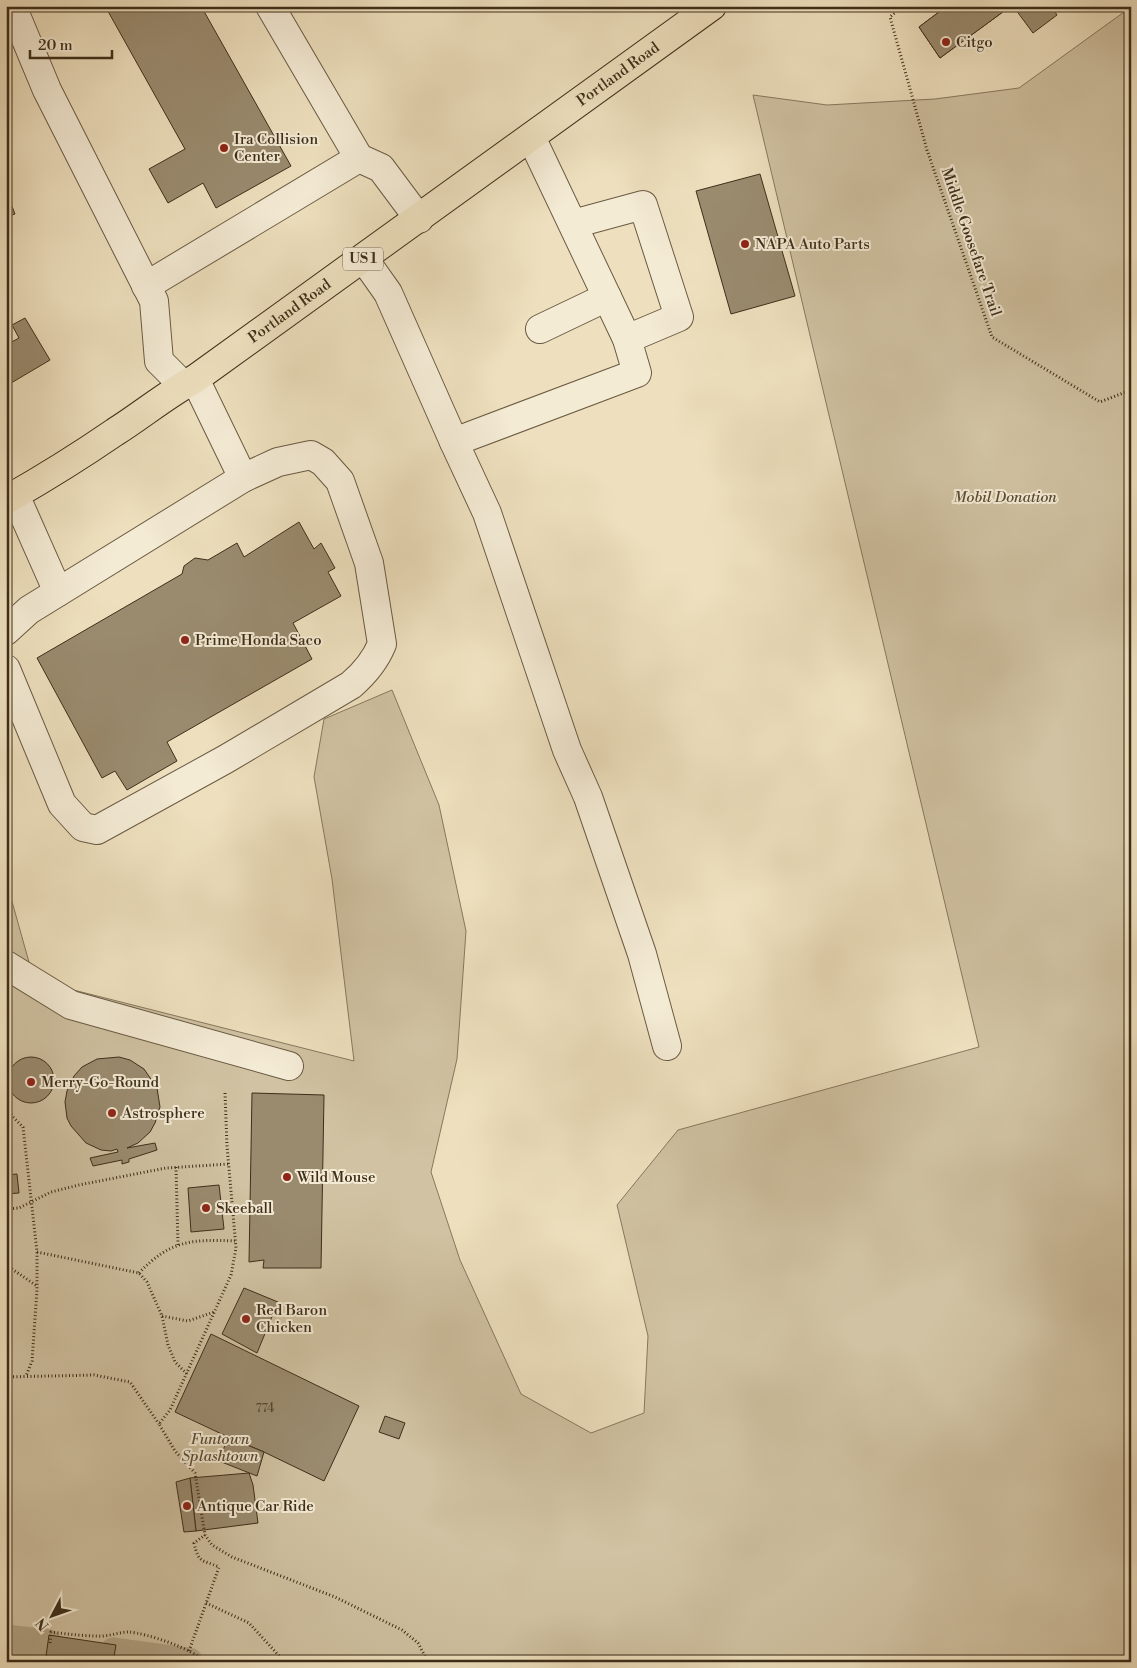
<svg xmlns="http://www.w3.org/2000/svg" width="1137" height="1668" viewBox="0 0 1137 1668" font-family="'Libre Bodoni',serif">
<style>
.green{fill:#d0c2a2;stroke:#87785e}
.lines{fill:none;stroke-linecap:round;stroke-linejoin:round}
.canal{stroke:#b2a386;stroke-width:29}
.building{fill:#9a8b6f;stroke:#3e2e1a}
.minor-casing{stroke:#6a5a43;stroke-width:30}
.major-casing{stroke:#3e2e1a;stroke-width:30}
.path{stroke:#3e2e1a;stroke-width:3;stroke-dasharray:1 2.5;stroke-linecap:butt}
.minor{stroke:#f4ebd5;stroke-width:28}
.major{stroke:#eee0be;stroke-width:28}
.poi-dot{fill:#8f2418;stroke:#f4ebd5;stroke-width:2}
.labels{text-anchor:middle;dominant-baseline:central;stroke-width:4;stroke-linejoin:round;paint-order:stroke}
.number-label{font-size:12px;fill:#55452f}
.shield{fill:#f4ebd5;stroke:#756752;stroke-width:1}
.shield-label{font-size:14px;font-weight:bold;fill:#3e2e1a}
.poi-label{font-size:15px;fill:#3e2e1a;stroke:#f4ebd5;text-anchor:start}
.street-label{font-size:15px;fill:#3e2e1a;stroke:#f4ebd5}
.park-label{font-size:15px;font-style:italic;fill:#5b4c35;stroke:#f4ebd5}
</style>
<rect width="100%" height="100%" fill="#eee0be"/>
<filter id="stains"><feTurbulence type="fractalNoise" baseFrequency=".004" numOctaves="4"/><feColorMatrix values="0 0 0 0 .2 0 0 0 0 .09 0 0 0 0 .02 0 0 0 .5 -.17"/></filter>
<radialGradient id="worn" r=".72"><stop offset=".6" stop-color="#630" stop-opacity="0"/><stop offset="1" stop-color="#630" stop-opacity=".3"/></radialGradient>
<path class="green" d="M1131,7V1662H6V880L34,980L354,1061L332,879L314,777L324,719L392,690L439,805L466,931L457,1059L431,1172L460,1260L521,1394L591,1433L644,1413L648,1336L617,1205L678,1130L979,1047L753,95L827,105L935,99L1019,88Z"/>
<g class="lines">
<g class="canal">
<path d="M6,1639L48,1644L46,1653L6,1649"/>
<path d="M115,1662H113L114,1652L189,1662"/>
</g>
</g>
<g class="building">
<path d="M105,6H201L291,166L216,208L203,183L168,203L149,169L185,149Z"/>
<path d="M947,6H1011L940,58L919,27Z"/>
<path d="M947,6H1011L940,58L919,27Z"/>
<path d="M1013,6H1051L1057,15L1033,33Z"/>
<path d="M760,174L795,296L731,314L696,191Z"/>
<path d="M6,191L15,214L6,217Z"/>
<path d="M25,318L50,360L6,386V345L19,338L12,325Z"/>
<path d="M299,522L314,549L321,543L335,568L328,572L341,596L293,623L312,659L167,742L177,761L127,790L115,771L102,778L37,658L182,574L184,566L195,558L208,560L237,543L244,557Z"/>
<path d="M119,1057L130,1060L144,1069L157,1088L160,1107L155,1123L150,1132L138,1143L127,1148L155,1143L157,1150L129,1159V1162L122,1164V1160L93,1166L90,1158L118,1152L117,1149L111,1151L101,1150L86,1143L71,1126L67,1118L65,1102L67,1091L74,1076L82,1067L97,1059Z"/>
<circle cx="31" cy="1080" r="23"/>
<path d="M252,1093L324,1095L321,1268H263L264,1260L249,1262Z"/>
<path d="M17,1174L19,1193L6,1194V1175Z"/>
<path d="M219,1185L224,1229L191,1232L188,1188Z"/>
<path d="M244,1288L278,1302L257,1353L222,1334Z"/>
<path d="M211,1334L359,1406L324,1481L264,1452L228,1437L175,1412Z"/>
<path d="M385,1416L405,1423L399,1439L379,1432Z"/>
<path d="M228,1437L264,1452L257,1476L219,1461Z"/>
<path d="M249,1473L253,1485L258,1523L196,1531L190,1478Z"/>
<path d="M190,1478L196,1531L184,1532L176,1482Z"/>
<path d="M49,1635L116,1645L113,1662H86L46,1656Z"/>
</g>
<g class="lines">
<g class="minor-casing">
<g id="minor">
<path d="M12,6L47,90L154,301L159,361L183,385"/>
<path d="M270,6L359,158L381,168L419,219"/>
<path d="M531,137L627,339L679,317L643,205L573,224"/>
<path d="M364,259L388,293L454,442L487,513L567,750L588,797L642,954L667,1046"/>
<path d="M146,286L359,158"/>
<path d="M540,329L607,297"/>
<path d="M195,379L243,478"/>
<path d="M454,442L637,373L627,339"/>
<path d="M15,495L58,592"/>
<path d="M6,631L29,610L243,478L278,462L311,455L323,462L340,481L369,563L382,644C375,661 365,673 351,685L226,759L97,830L83,827L62,804L6,669"/>
<path d="M6,965L71,1005L289,1066"/>
</g>
</g>
<g class="major-casing">
<g id="major">
<path id="s1" d="M6,500C43,479 80,456 115,432C142,415 167,394 195,379L712,6"/>
</g>
</g>
<g class="path">
<path d="M902,6L890,17L927,150L992,337L1100,402L1131,390"/>
<path d="M225,1093L227,1146L236,1248L231,1275L170,1410L159,1424L175,1451L195,1473L205,1535L212,1545L232,1557L335,1597L402,1630L418,1643L428,1662"/>
<path d="M6,1105L13,1117L23,1127L37,1252V1290L32,1361L26,1376"/>
<path d="M176,1167L178,1245"/>
<path d="M6,1209L19,1208L51,1192L79,1185L166,1168L229,1164"/>
<path d="M37,1252L139,1273L147,1282L162,1316L168,1345L175,1362L187,1374"/>
<path d="M6,1265L37,1286"/>
<path d="M139,1273C170,1240 193,1239 235,1241"/>
<path d="M162,1316L188,1321L214,1312"/>
<path d="M6,1377L94,1375L130,1382L159,1424"/>
<path d="M206,1603L249,1623L282,1659"/>
<path d="M50,1643L51,1632C67,1634 83,1636 98,1636C108,1637 118,1632 129,1632C145,1633 195,1649 204,1662"/>
<path d="M189,1651L219,1567C201,1559 199,1564 194,1543L205,1535"/>
</g>
<use href="#minor" class="minor"/>
<use href="#major" class="major"/>
</g>
<g class="poi-dot">
<circle cx="946" cy="42" r="5"/>
<circle cx="224" cy="148" r="5"/>
<circle cx="745" cy="244" r="5"/>
<circle cx="185" cy="640" r="5"/>
<circle cx="31" cy="1082" r="5"/>
<circle cx="112" cy="1113" r="5"/>
<circle cx="287" cy="1177" r="5"/>
<circle cx="206" cy="1208" r="5"/>
<circle cx="246" cy="1319" r="5"/>
<circle cx="187" cy="1506" r="5"/>
</g>
<g class="labels">
<g class="number-label">
<text x="265" y="1408">774</text>
</g>
<rect class="shield" x="343" y="247.5" width="40" height="23" rx="4"/>
<g class="shield-label">
<text x="363" y="259">US 1</text>
</g>
<g class="poi-label">
<text x="956" y="42">Citgo</text>
<text x="234" y="139">Ira Collision<tspan x="234" dy="17">Center</tspan></text>
<text x="755" y="244">NAPA Auto Parts</text>
<text x="195" y="640">Prime Honda Saco</text>
<text x="41" y="1082">Merry-Go-Round</text>
<text x="122" y="1113">Astrosphere</text>
<text x="297" y="1177">Wild Mouse</text>
<text x="216" y="1208">Skeeball</text>
<text x="256" y="1310">Red Baron<tspan x="256" dy="17">Chicken</tspan></text>
<text x="197" y="1506">Antique Car Ride</text>
</g>
<g class="street-label">
<text stroke="none"><textPath href="#s1" startOffset="746">Portland Road</textPath></text>
<text transform="translate(971 242) rotate(71)">Middle Goosefare Trail</text>
<text stroke="none"><textPath href="#s1" startOffset="341">Portland Road</textPath></text>
</g>
<g class="park-label">
<text x="1005" y="497">Mobil Donation</text>
<text x="220" y="1439">Funtown<tspan x="220" dy="17">Splashtown</tspan></text>
</g>
</g>
<rect width="1137" height="1668" fill="none" stroke="#eee0be" stroke-width="25"/>
<rect x="8" y="8" width="1122" height="1653" fill="none" stroke="#3e2e1a" stroke-width="2.5"/>
<rect x="12" y="12" width="1112" height="1643" fill="none" stroke="#3e2e1a"/>
<g transform="translate(52 1616) rotate(229)" stroke="#f4ebd5" stroke-width="4" paint-order="stroke">
<path d="M0-4L9 19L0 12L-9 19Z" fill="#3e2e1a"/>
<text y="-8" font-size="14" font-weight="bold" text-anchor="middle" fill="#3e2e1a">N</text>
</g>
<path d="M30 50v8h82v-8" fill="none" stroke="#3e2e1a" stroke-width="2.5"/>
<text x="38" y="50" font-size="15" fill="#3e2e1a" stroke="#f4ebd5" stroke-width="4" paint-order="stroke">20 m</text>
<rect width="100%" height="100%" filter="url(#stains)"/>
<rect width="100%" height="100%" fill="url(#worn)"/>
</svg>
